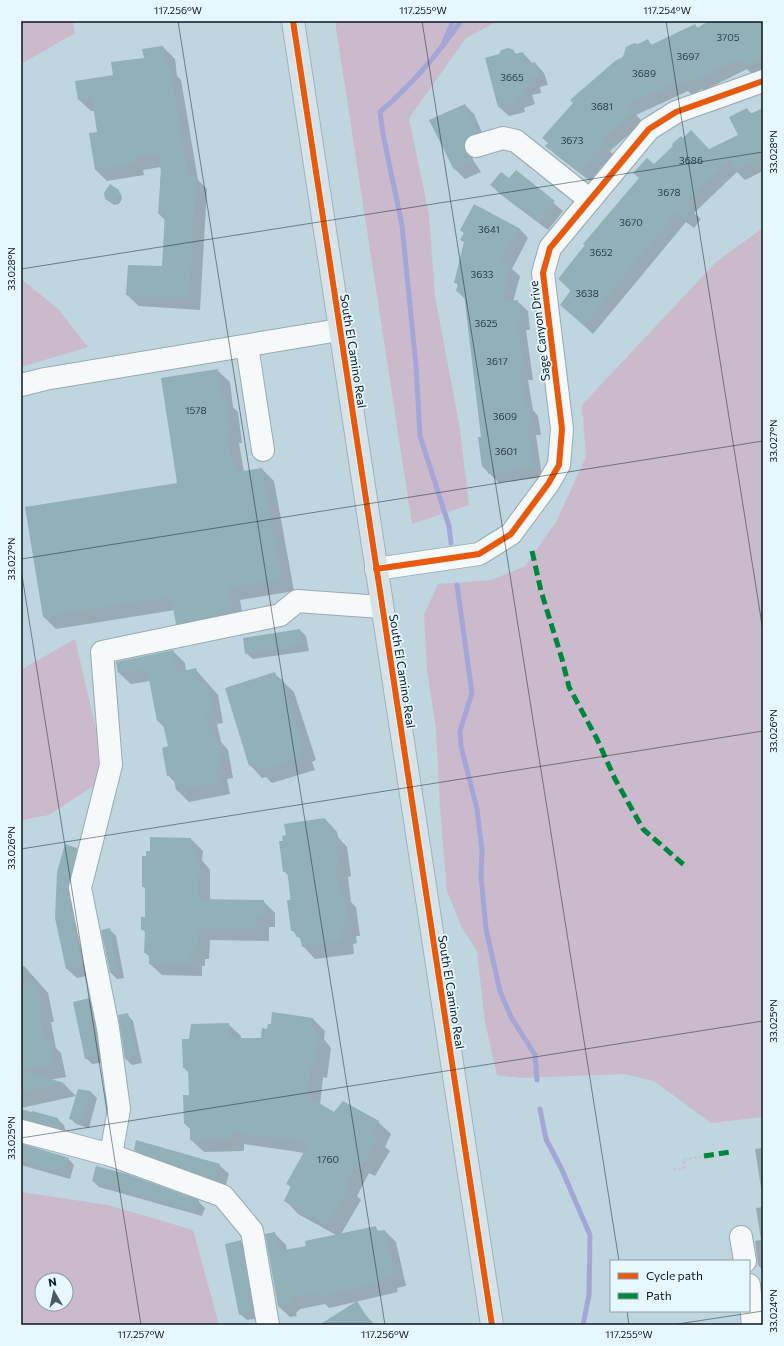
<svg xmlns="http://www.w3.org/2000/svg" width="784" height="1346" viewBox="0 0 784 1346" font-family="Commissioner,sans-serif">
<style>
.green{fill:#cabacb;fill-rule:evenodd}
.shadow{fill:#0003}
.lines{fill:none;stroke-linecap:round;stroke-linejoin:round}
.stream{stroke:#a5a6d8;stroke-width:5}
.building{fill:#92b0b8}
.minor-casing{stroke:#98aab2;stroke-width:24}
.major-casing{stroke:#a5b0b6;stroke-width:24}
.path{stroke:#c1c7cb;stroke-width:2.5;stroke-dasharray:3 2;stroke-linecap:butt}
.minor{stroke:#f5f9fa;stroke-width:22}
.major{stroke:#d6e3e8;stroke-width:22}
.quiet{stroke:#00873e;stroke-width:5;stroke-dasharray:10 5;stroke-linecap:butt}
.cycleway-casing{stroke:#e6f7ff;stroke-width:8}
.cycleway{stroke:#e8590c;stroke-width:6}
.ticks{fill:none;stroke:#08171f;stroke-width:1;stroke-opacity:0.45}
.labels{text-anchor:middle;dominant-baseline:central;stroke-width:3.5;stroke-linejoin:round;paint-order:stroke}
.number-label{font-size:10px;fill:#2a3d45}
.street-label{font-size:12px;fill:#08171f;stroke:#e6f7ff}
.neatline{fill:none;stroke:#08171f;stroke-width:1.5}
.ticks-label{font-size:10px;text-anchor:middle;fill:#08171f}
</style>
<rect width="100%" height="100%" fill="#bfd5e0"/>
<g class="green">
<path d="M21,21H73L75,33L21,64Z"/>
<path d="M335,21H498L466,38L409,118L429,215L435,297L459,423L469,505L412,524Z"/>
<path d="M763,228V1117L711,1123L654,1081L625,1074L520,1078L497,1075L485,1022L477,951L462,928L447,891L440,807L436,729L427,670L424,615L438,584L492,580L525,566L556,522L586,457L582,405L716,262Z"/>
<path d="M21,279L58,309L88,347L21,367Z"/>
<path d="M75,639L107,777L49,815L21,820V670Z"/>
<path d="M21,1192L108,1205L193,1230L219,1325H21ZM42,1280H66V1304H42Z"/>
</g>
<g class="shadow">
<path d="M710,21H763V71L754,76L747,69L703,91L702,89L692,95L688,91L636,115L643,122L610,151L613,154L590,181L556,155L546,146L624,57L638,46L648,41L653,46L694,25L698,28Z"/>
<path d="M163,47L175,59L177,76L181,80L198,180L207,189L200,310L139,306L127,295L163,268L165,220L159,214L161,167L143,170L144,175L107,181L96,170L98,133L95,111H91L79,100Z"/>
<path d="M513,51L517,55L523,53L532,63H535L544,73L548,85L540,87L541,93L532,95L535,104L524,108L525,112L509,116L499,107Z"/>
<path d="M465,105L474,114L486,142L472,150L473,160L481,172L465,179L455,169Z"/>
<path d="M747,109L752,114L763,109V171L745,180L737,172L694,213L701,219L694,228L686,222L593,334L561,305L571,291L559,279L654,165L709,150L739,135Z"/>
<path d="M516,171L563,211L548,230L500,194L491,185L509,180Z"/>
<path d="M118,191L121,194L122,199L119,204L114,205L109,201Z"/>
<path d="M519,228L528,238L512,269L520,276L513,302H518L528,311L530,330H526L533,380H528L533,410L538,416L541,435H536L542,477L499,483L483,467L479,438H482L466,300L457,291L459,286L455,282L465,243L461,240L465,234L461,230Z"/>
<path d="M217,370L230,382L233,407L238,412L242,443H239L244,472L262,469L274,481L294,591L240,600L244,624L189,636L177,623L175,610L56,629L43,616L179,484Z"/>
<path d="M300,630L306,636L309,651L253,659L246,653Z"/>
<path d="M173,651L185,663L186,671L196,670L218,695L223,723L217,724L221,742L228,750L233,778L227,779L230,794L189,802L177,790L176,784L168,775L169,747L165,728L158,721L150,681L131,684L119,673Z"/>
<path d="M274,673L294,692L316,760L312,762L315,770L272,783L266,777L262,778L250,765Z"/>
<path d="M325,819L337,832L338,837L347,847L351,876L348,877L351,902L356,907L360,936H356L357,943L353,944L354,954L315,959L303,946L302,941L292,930L289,876L284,871V842Z"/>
<path d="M191,839L203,851L202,860L210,870V900L263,901L275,913V927H269V941L210,940L209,959H205V966H202V976L162,975L150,964V957L145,953L146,933L142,929L146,918V890L143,886L147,857L151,852Z"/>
<path d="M77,849L86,858L92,975L77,978L67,969L56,918Z"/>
<path d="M109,929L116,936L124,978L117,979L111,973L102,931Z"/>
<path d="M24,966L48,993L54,1022H51L56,1048L61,1053L66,1077L50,1080L64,1084L76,1096L21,1108V967Z"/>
<path d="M88,999L95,1006L105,1062L92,1064L86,1058Z"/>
<path d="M127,1014L133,1021L142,1063L132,1065L126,1059Z"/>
<path d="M313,1019L325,1031L324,1039L331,1048L327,1078L323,1077L320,1105L335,1114L378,1122L391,1134L385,1147L390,1151L375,1176L369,1173L357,1196L361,1200L341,1234L375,1228L380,1232L385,1231L396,1242L406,1286L397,1288L398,1292L329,1308L325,1304L300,1309L296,1313L297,1316L290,1317L278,1306L275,1234L286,1245L287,1251L308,1247L336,1235L298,1214L286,1201L292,1188L287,1184L305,1153L244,1144V1151L204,1152L191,1140V1130L185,1124L184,1096H190V1074L184,1068L190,1040L228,1024L241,1036V1039H262L268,1030Z"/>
<path d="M78,1090L91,1092L97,1098L89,1128L76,1124L70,1118Z"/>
<path d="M21,1109L57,1119L64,1125L66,1134L21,1127Z"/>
<path d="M21,1144L68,1159L74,1165L70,1179L21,1165Z"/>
<path d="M763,1148V1201L755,1149Z"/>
<path d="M135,1150L219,1165L229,1174L225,1188L144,1159Z"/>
<path d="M93,1181L198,1201L205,1208L202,1216L99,1187Z"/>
<path d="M763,1207V1270L758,1265L755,1241L761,1240L756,1208Z"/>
<path d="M241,1242L247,1248L259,1318L247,1320L240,1314Z"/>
<path d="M361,1310L375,1325H321Z"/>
</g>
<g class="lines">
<g class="stream">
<path d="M444,42L453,21"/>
<path d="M451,543L449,526L420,436L416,366L402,225L383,134L380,112C412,85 437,55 461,21"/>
<path d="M457,585L472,693L460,731L461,746L477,809L482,850L481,876L486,929L500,991L511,1017L535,1055L537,1080"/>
<path d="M540,1109L546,1139L562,1170L590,1235L589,1295L583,1325"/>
</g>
</g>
<g class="building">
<path d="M709,21H763V59L749,66L748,64L744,67L739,59L693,82L692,80L682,86L680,81L627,105L634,112L601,141L605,144L580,172L545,146L548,143L542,138L573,103L570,100L615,61L623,57L626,47L634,43L638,44L648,39L651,45L695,24L697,28Z"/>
<path d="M163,46L167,68L170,67L188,176H196L189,298L126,295L128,265L162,266L165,213L158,214L161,171L158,154L132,158L133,164L95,170L89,133L97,132L92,98L78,100L75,81L113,75L111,62L144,58L142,49Z"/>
<path d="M508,48L514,50L515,54L523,52L526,64L535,62L539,76L531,78L533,83L523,86L526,95L515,98L517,102L498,107L485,58L499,54L501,50Z"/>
<path d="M465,104L478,132L463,141L464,150L472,162L454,170L429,120Z"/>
<path d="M747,108L750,114L763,108V157L735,171L730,161L685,203L692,209L684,220L676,213L584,325L560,305L571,290L558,279L585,245L583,244L639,178L633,173L647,158L654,164L673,146L672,144L681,136L683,138L691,130L709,149L738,135L729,117Z"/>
<path d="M516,170L555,201L538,222L490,185L501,172L509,178Z"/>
<path d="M110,184L119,190L120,196L116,201L110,202L105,199L104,193Z"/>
<path d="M474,204L519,228L500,263L511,266L502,302L518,300L521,320L517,321L524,371H519L525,406L529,405L532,426H528L533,468L488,474L487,466L482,467L478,437H481L464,294L456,291L458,284L454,283L464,242L460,240L464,233L460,230Z"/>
<path d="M218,369L222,399L226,398L230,430L227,431L232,463L235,462L236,472L262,468L282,579L228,588L232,612L176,624L171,597L43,617L25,507L177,483L161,378Z"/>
<path d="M300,629L303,645L245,654L243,638Z"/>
<path d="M173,650L177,672L196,668L200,683L207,682L212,711L206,713L211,738L217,737L222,767L216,768L219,783L176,790L173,775L167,776L162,748L168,746L162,720L157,721L147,669L118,673L116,662Z"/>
<path d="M275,672L277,680L282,679L286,690L304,748L300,749L303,757L259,771L256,764L249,766L225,688Z"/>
<path d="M325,818L326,829L330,828L331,834H335L339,864L336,865L339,894L344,893L348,923L344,924L345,931H341L342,941L302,947L300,936L296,937L295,930L291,931L287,900H291L287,871L283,872L279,841H283L282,836L286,835L284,824Z"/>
<path d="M150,837L191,838V851H195V857H199L198,899L264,900V915H258L257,929H198V947L194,948V954H190V965L149,964V953H144L145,930H141V917H145V887H142V856H146V851H150Z"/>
<path d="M65,844L77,848L68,890L71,916L83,966L66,969L55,918L57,872Z"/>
<path d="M110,928L118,972L110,973L101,930Z"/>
<path d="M36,980L42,1010H39L45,1040L48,1039L54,1065L21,1071L65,1083L21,1093V983Z"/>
<path d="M89,998L99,1056L85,1059L73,1002Z"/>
<path d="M272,1012L313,1018L312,1028L315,1029V1034L319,1035L315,1066L311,1065L308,1094L311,1095V1098L334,1112L343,1101L379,1121L372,1135L378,1138L362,1164L357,1161L344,1184L349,1187L326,1225L284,1201L291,1186L286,1184L309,1143L232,1132V1139L190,1140V1124H184L183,1095H189L188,1068H183L182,1039H189L191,1024L229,1023L230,1038H261L262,1028L267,1029L268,1024H271Z"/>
<path d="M128,1013L136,1057L125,1059L118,1015Z"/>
<path d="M78,1089L91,1091L82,1122L69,1119Z"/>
<path d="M32,1111L58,1118L60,1129L29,1120Z"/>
<path d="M136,1140L220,1164L215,1179L134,1150Z"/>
<path d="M23,1144L69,1158L64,1173L21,1161Z"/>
<path d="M96,1166L127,1174L199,1200L196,1211L92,1181Z"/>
<path d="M376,1226L377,1231L385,1230L395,1275L386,1277L387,1281L317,1297L316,1292L289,1298L290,1304L278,1306L265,1234L275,1232L279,1251L306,1246L305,1241Z"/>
<path d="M241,1240L253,1312L239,1315L225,1244Z"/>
<path d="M357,1301L372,1325H319Z"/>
</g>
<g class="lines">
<g class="minor-casing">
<g id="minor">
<path d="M476,146L503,138L516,141L590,200"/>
<path d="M247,346L263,450"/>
<path d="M21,385L45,379L339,330"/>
<path d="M376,569L479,554L511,534L548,484L559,465L562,429L543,273L550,248L649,129L676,112L763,81"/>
<path d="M21,1131L111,1155"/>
<path d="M741,1237L745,1261"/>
<path d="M749,1285L753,1325"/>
<path d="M268,1325L252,1231L223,1196L111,1155L119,1109L108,1028L80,888L111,765L102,652L280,615L297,601L381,607"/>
</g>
</g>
<g class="major-casing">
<path id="major" d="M293,21L492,1325"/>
</g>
<path class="path" d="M673,1170L684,1168L683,1160L704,1156"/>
<use href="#minor" class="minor"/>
<use href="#major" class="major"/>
<g class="quiet">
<path d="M532,551L541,591L562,659L569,687L597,739L615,779L643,829L684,865"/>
<path d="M704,1156L730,1152"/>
</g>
<g class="cycleway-casing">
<g id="cycleway">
<path d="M293,21L492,1325"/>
<path d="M376,569L479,554L511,534L548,484L559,465L562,429L543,273L550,248L649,129L676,112L763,81"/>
</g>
</g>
<use href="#cycleway" class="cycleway"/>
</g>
<path class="ticks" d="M178,21L385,1325M422,21L619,1261M666,21L763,631M21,269L763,152M21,559L763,441M21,569L141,1325M21,849L763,731M21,1138L763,1021M627,1311L629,1325M671,1325L763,1311"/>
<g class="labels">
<g class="number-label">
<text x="728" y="37">3705</text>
<text x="688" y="56">3697</text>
<text x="644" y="73">3689</text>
<text x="512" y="77">3665</text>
<text x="602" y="106">3681</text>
<text x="572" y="140">3673</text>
<text x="691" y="160">3686</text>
<text x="669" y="192">3678</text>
<text x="631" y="222">3670</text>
<text x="489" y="229">3641</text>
<text x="601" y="252">3652</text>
<text x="482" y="274">3633</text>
<text x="587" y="293">3638</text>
<text x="486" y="323">3625</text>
<text x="497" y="361">3617</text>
<text x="196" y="410">1578</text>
<text x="505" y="416">3609</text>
<text x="506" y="451">3601</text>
<text x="328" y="1159">1760</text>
</g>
<g class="street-label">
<text transform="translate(539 331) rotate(-97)">Sage Canyon Drive</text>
<text transform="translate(354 351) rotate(81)">South El Camino Real</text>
<text transform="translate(403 671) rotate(81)">South El Camino Real</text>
<text transform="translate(452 992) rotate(81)">South El Camino Real</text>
</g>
</g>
<rect width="784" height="1346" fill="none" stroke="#e6f7ff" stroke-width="44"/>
<rect x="610" y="1260" width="140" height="52" fill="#e6f7ff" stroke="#8d9da5"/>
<rect x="618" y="1273" width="20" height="6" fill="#e8590c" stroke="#8d9da5"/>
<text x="646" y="1280" font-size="12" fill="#08171f">Cycle path</text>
<rect x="618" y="1293" width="20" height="6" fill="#00873e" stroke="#8d9da5"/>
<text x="646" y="1300" font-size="12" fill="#08171f">Path</text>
<g transform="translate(54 1292) rotate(351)"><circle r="19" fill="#e6f7ff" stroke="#8d9da5"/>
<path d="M0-3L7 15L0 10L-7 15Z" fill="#485a63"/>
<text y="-6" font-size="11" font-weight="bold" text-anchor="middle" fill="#08171f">N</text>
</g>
<rect x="22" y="22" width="740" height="1302" class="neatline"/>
<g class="ticks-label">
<text x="178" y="14">117.256°W</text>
<text x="423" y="14">117.255°W</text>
<text x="667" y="14">117.254°W</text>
<text transform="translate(773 152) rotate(-90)" y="4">33.028°N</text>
<text transform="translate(11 269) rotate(-90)" y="4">33.028°N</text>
<text transform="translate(773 441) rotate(-90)" y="4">33.027°N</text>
<text transform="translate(11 559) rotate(-90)" y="4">33.027°N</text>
<text transform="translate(773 731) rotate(-90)" y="4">33.026°N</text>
<text transform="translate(11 848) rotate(-90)" y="4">33.026°N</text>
<text transform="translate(773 1021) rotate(-90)" y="4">33.025°N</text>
<text transform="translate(11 1138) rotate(-90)" y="4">33.025°N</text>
<text transform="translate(773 1311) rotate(-90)" y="4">33.024°N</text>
<text x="141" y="1338">117.257°W</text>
<text x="385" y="1338">117.256°W</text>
<text x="629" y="1338">117.255°W</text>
</g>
</svg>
